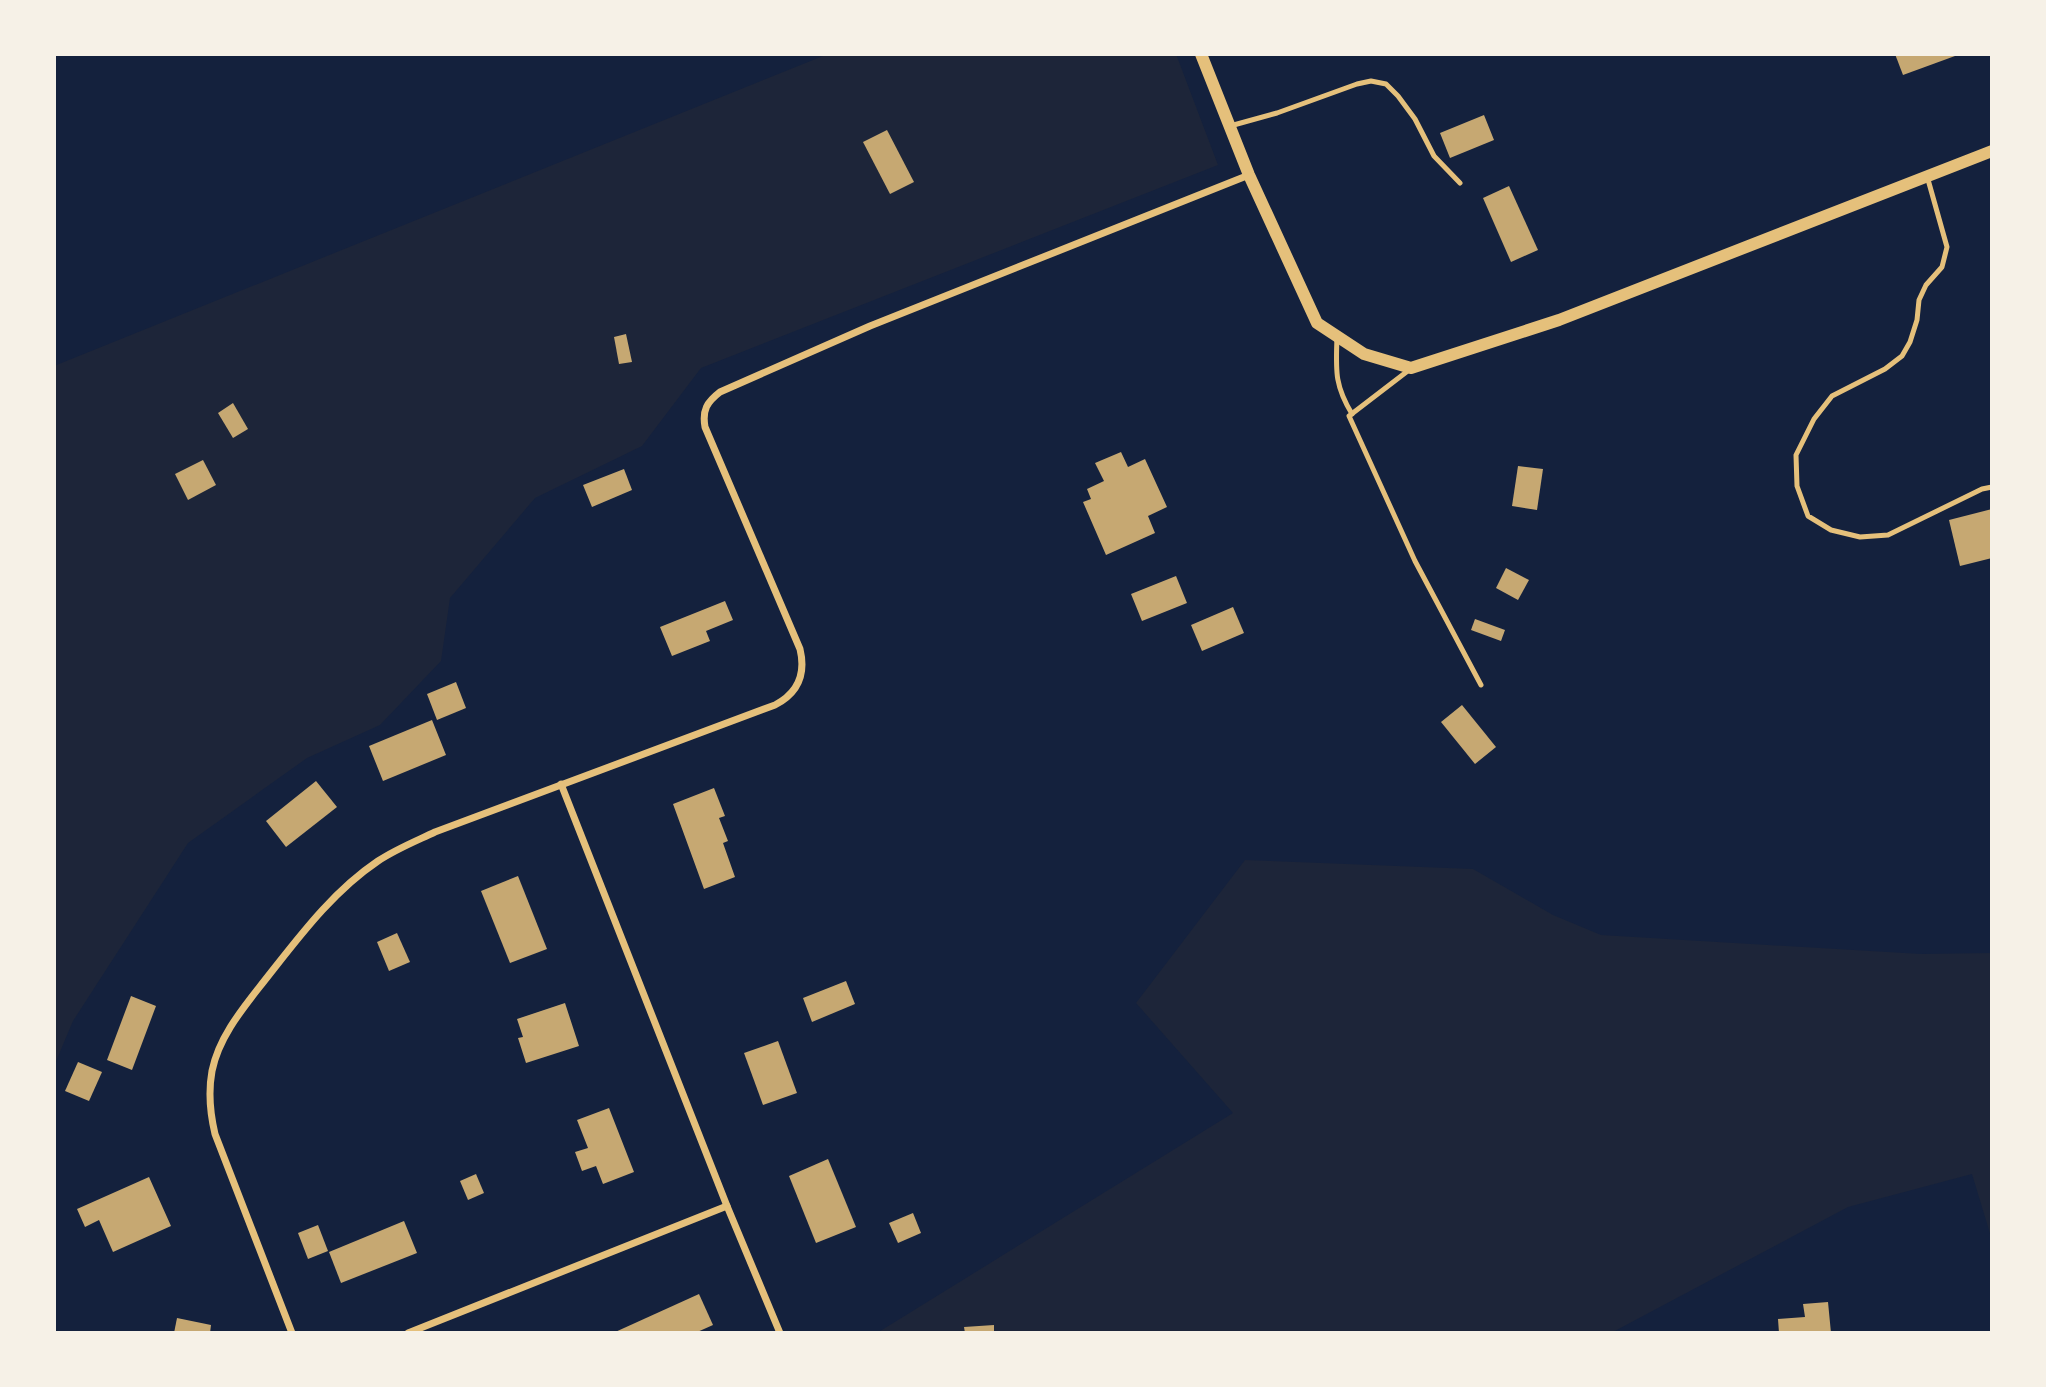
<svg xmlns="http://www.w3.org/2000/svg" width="2046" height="1387" viewBox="0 0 2046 1387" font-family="'Titillium Web',sans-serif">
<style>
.green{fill:#1d2539}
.building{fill:#c6a872}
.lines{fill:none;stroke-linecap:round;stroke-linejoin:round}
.service{stroke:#e5c07b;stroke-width:5}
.minor{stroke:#e5c07b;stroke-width:7}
.tertiary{stroke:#e5c07b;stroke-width:12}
</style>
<rect width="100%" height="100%" fill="#14213d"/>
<g class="green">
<path d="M828,54H1176L1218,165L701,368L642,446L535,498L450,598L441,661L380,725L307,758L188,843L73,1021L54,1066V366Z"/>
<path d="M1245,860L1473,869L1553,915L1601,935L1921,954L1992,953V1240L1972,1174L1848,1207L1611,1333H877L1233,1113L1136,1003Z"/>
</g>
<g class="building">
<path d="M1895,54H1955V56L1903,75Z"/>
<path d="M1484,115L1494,140L1450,158L1440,133Z"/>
<path d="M887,130L914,182L890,194L863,142Z"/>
<path d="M1509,186L1538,250L1511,262L1483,198Z"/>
<path d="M626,334L632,362L619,364L614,337Z"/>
<path d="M233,403L248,429L233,438L218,413Z"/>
<path d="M1121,452L1128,467L1145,459L1167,507L1148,516L1155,533L1106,555L1083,502L1091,499L1087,489L1104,481L1095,463Z"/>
<path d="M203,460L216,485L188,500L175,474Z"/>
<path d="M1518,466L1543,469L1537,510L1512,506Z"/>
<path d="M624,469L632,490L592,507L583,485Z"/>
<path d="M1992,509V558L1960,566L1949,520Z"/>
<path d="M1506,568L1529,580L1518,600L1496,588Z"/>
<path d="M1176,576L1187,603L1142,621L1131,594Z"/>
<path d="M725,601L733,620L706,631L710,641L672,656L660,627Z"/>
<path d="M1233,607L1244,633L1202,651L1191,625Z"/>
<path d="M1475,619L1505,630L1501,641L1471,630Z"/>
<path d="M456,682L466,708L437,720L427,694Z"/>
<path d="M1462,705L1496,747L1475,764L1441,722Z"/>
<path d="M432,720L446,755L383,781L369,746Z"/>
<path d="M316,781L337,807L286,847L266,821Z"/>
<path d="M714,788L725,816L719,818L728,841L723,843L735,877L704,889L673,804Z"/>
<path d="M518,876L547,949L510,963L481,891Z"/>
<path d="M397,933L410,962L389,971L377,942Z"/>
<path d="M846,981L855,1004L812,1022L803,998Z"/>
<path d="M131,996L156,1006L132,1070L107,1060Z"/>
<path d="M565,1003L579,1046L526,1063L518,1038L523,1037L517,1019Z"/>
<path d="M778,1041L797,1093L763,1105L744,1053Z"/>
<path d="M78,1062L102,1072L89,1101L65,1091Z"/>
<path d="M609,1108L634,1172L603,1184L596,1166L582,1171L575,1152L588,1148L577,1120Z"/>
<path d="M828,1159L856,1227L816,1243L789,1176Z"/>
<path d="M476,1174L484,1193L468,1200L460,1181Z"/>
<path d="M149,1177L171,1226L113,1252L99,1220L85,1227L77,1209Z"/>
<path d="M913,1213L921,1233L898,1243L889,1223Z"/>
<path d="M404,1221L417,1253L341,1283L329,1252Z"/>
<path d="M318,1225L328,1251L308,1259L298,1233Z"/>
<path d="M699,1294L713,1325L695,1333H613Z"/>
<path d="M1828,1302L1831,1333H1779L1778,1319L1805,1317L1803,1304Z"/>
<path d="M177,1318L211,1325L210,1333H174Z"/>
<path d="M994,1325V1333H965L964,1327Z"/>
</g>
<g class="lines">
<g class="service">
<path d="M1230,126L1277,113L1357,84L1371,81L1386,84L1398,96L1415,119L1434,156L1460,183"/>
<path d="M1927,176L1947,247L1942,267L1926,285L1919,300L1917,320L1910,342L1902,356L1885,369L1832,396L1814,419L1796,455L1797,486L1808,516L1831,530L1860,537L1888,535L1982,489L1992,487"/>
<path d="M1337,336C1336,370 1334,384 1352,414"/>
<path d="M1409,370L1349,416L1415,561L1481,685"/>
</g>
<g class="minor">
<path d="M561,784L727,1206L780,1333"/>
<path d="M292,1333L215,1134C210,1113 208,1093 212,1071C219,1036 244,1007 265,980C299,937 332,892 378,861C396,849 416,841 435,832L775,705C798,693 806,674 800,649L705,427C702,410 707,402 720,392L870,326L1249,175"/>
<path d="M408,1333L727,1206"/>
</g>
<path class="tertiary" d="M1201,54L1249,175L1317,323L1364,354L1411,368L1559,320L1992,151"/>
</g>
<rect width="2046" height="1387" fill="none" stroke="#f6f1e7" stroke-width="112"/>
</svg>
